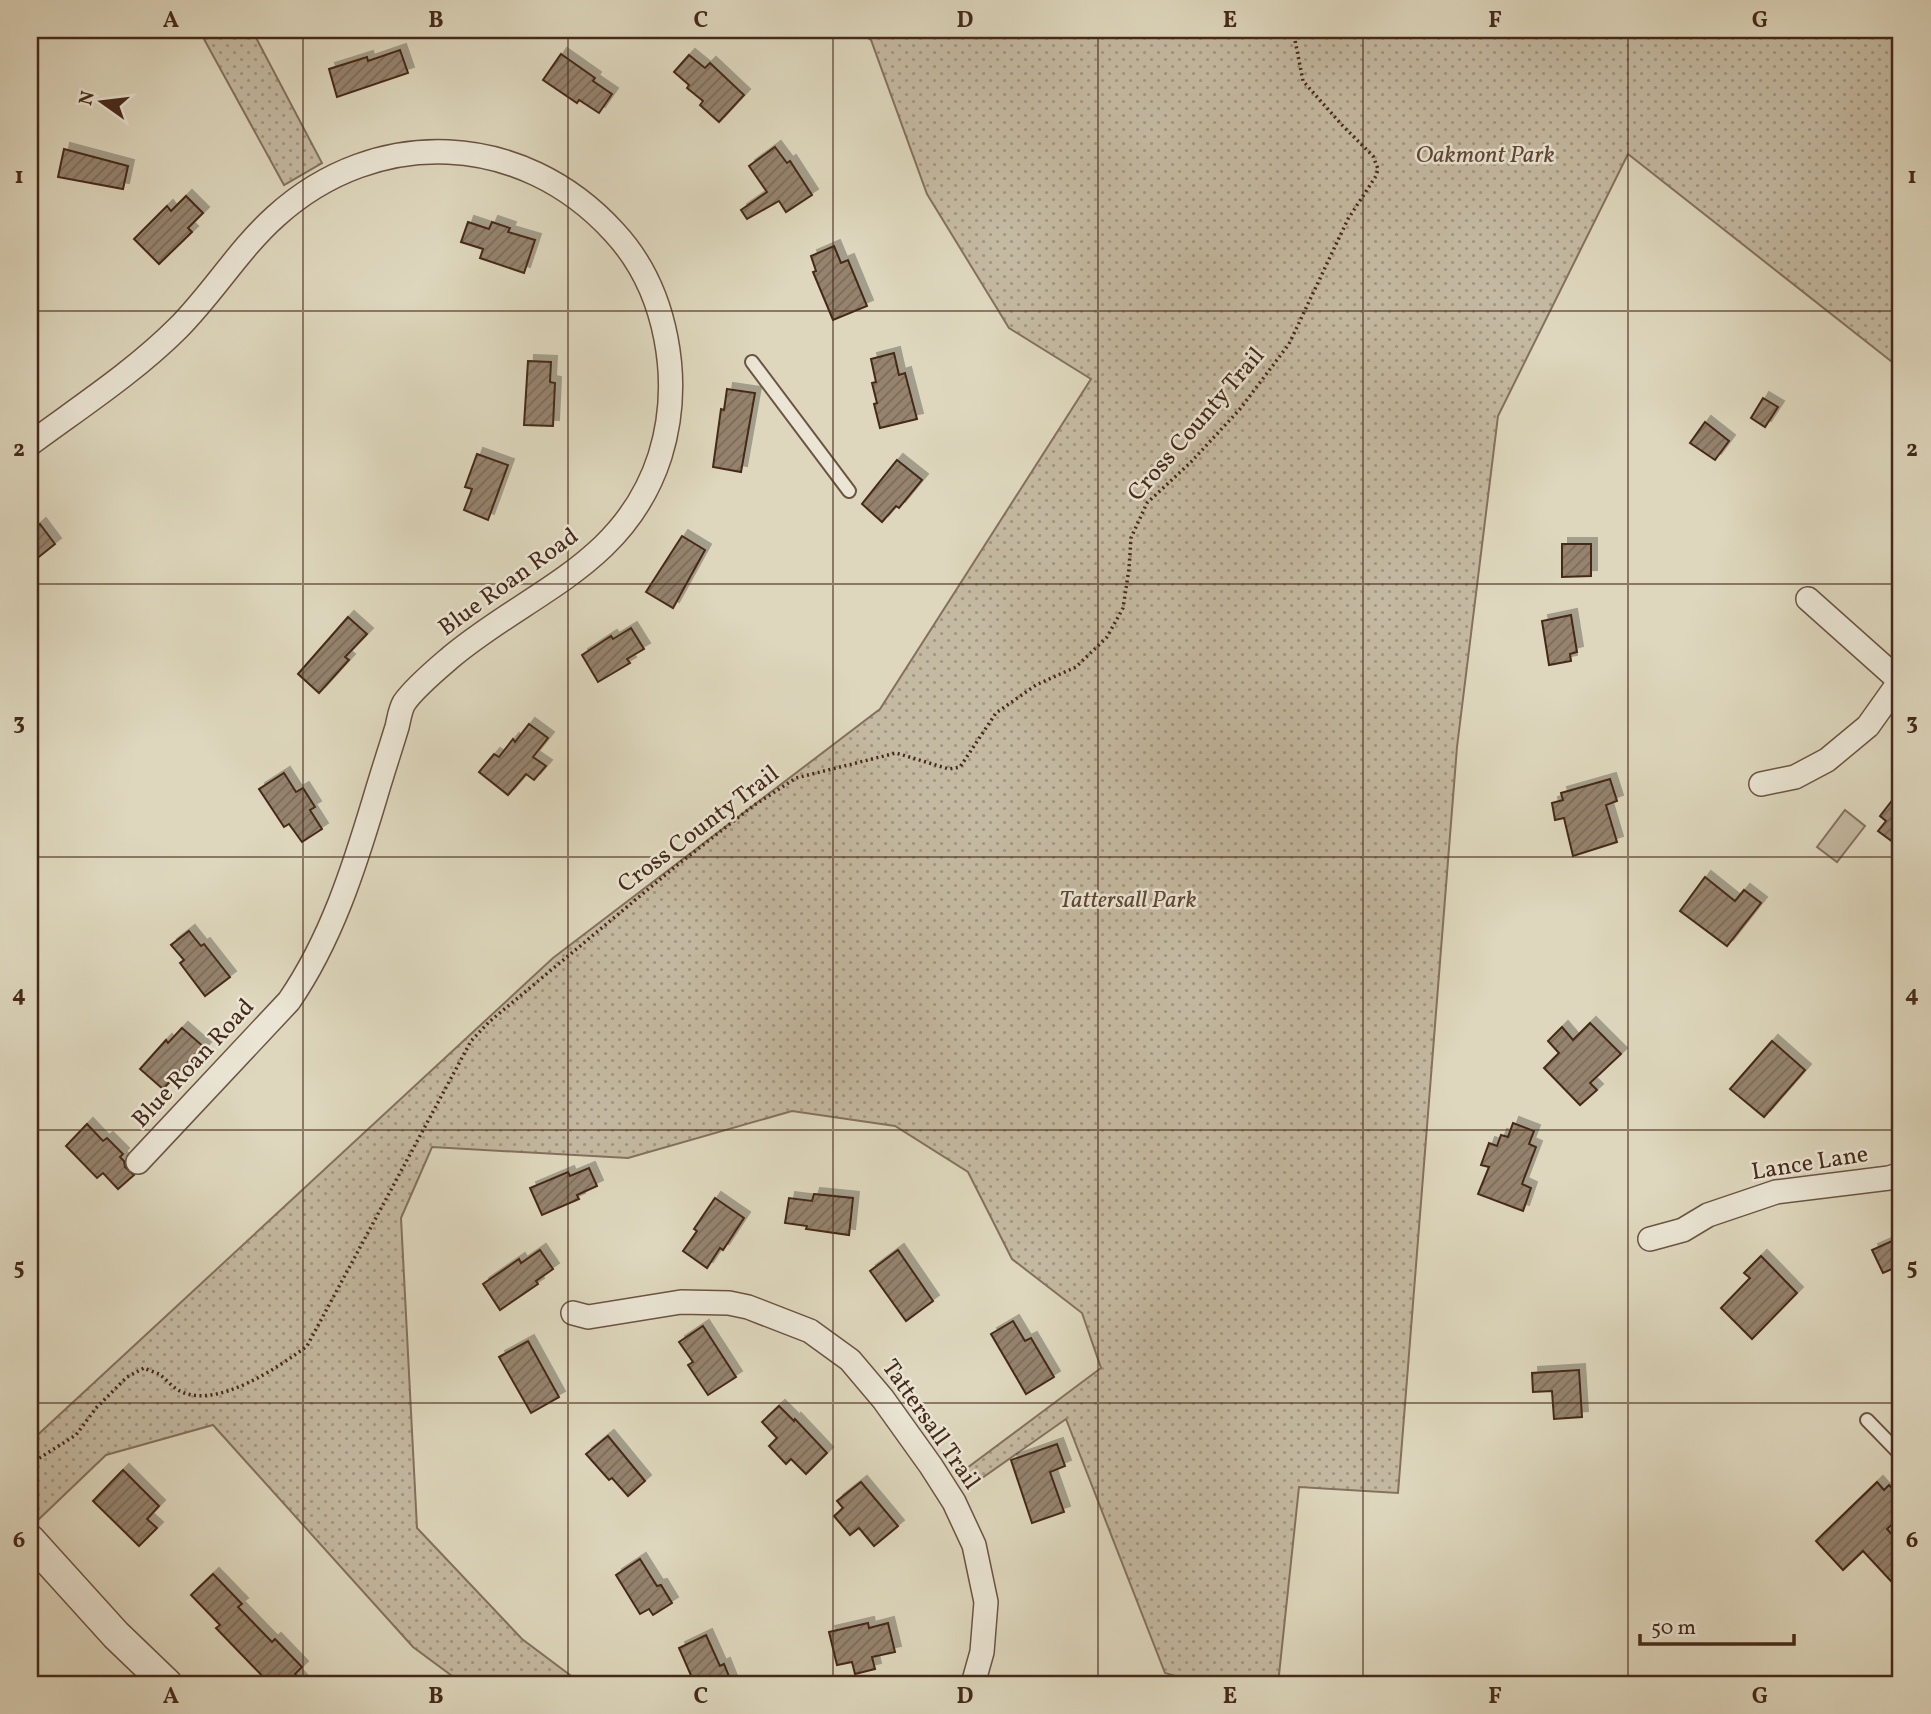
<svg xmlns="http://www.w3.org/2000/svg" width="1931" height="1714" viewBox="0 0 1931 1714" font-family="Vollkorn,serif">
<style>
.grass{fill:url(#grass-dots);stroke:#84715d;stroke-width:2}
.pitch{fill:#c4b9a1;stroke:#84715d;stroke-width:2}
.building{fill:url(#building-hatch);stroke:#452919;stroke-width:2;filter:url(#shadow)}
.lines{fill:none;stroke-linecap:round;stroke-linejoin:round}
.service-casing{stroke:#6b5442;stroke-width:16}
.minor-casing{stroke:#6b5442;stroke-width:26}
.tertiary-casing{stroke:#6b5442;stroke-width:33}
.path{stroke:#452919;stroke-width:3.5;stroke-dasharray:2 3.5;stroke-linecap:butt}
.service{stroke:#eae5d4;stroke-width:12}
.minor{stroke:#eae5d4;stroke-width:23}
.tertiary{stroke:#eae5d4;stroke-width:30}
.grid{fill:none;stroke:#452919;stroke-width:2;stroke-opacity:0.55}
.labels{text-anchor:middle;dominant-baseline:central;stroke-width:5;stroke-linejoin:round;paint-order:stroke}
.park-label{font-size:24px;font-style:italic;fill:#5e4634;stroke:#eae5d4}
.street-label{font-size:24px;fill:#452919;stroke:#eae5d4}
.neatline{fill:none;stroke:#452919;stroke-width:2.5}
.grid-label{font-size:23px;text-anchor:middle;font-weight:bold;fill:#452919}
</style>
<defs>
<pattern id="grass-dots" width="8" height="8" patternUnits="userSpaceOnUse" patternTransform="scale(1.75)"><rect width="8" height="8" fill="#c4b9a1"/><path d="M2 2h.1M6 6h.1" fill="none" stroke="#a19682" stroke-width="1.8" stroke-linecap="round"/></pattern>
<pattern id="building-hatch" width="6" height="6" patternUnits="userSpaceOnUse" patternTransform="scale(1.75)"><rect width="6" height="6" fill="#95836e"/><path d="M-1 1l2-2M0 6l6-6M5 7l2-2" fill="none" stroke="#7b6b5a"/></pattern>
<filter id="shadow"><feDropShadow dx="6" dy="-6" stdDeviation="0" flood-color="#0004"/></filter>
</defs>
<rect width="100%" height="100%" fill="#ded7bd"/>
<filter id="stains"><feTurbulence type="fractalNoise" baseFrequency=".00286" numOctaves="4"/><feColorMatrix values="0 0 0 0 .2 0 0 0 0 .09 0 0 0 0 .02 0 0 0 .5 -.17"/></filter>
<radialGradient id="worn" r=".72"><stop offset=".6" stop-color="#630" stop-opacity="0"/><stop offset="1" stop-color="#630" stop-opacity=".3"/></radialGradient>
<g class="grass">
<path d="M199,30H252L322,163L284,185Z"/>
<path d="M855,30H1901V369L1628,154L1498,416L1457,747L1398,1493L1299,1487L1278,1684H1180L1179,1677L1165,1673L1066,1419L972,1485L963,1471L1101,1368L1082,1313L1012,1259L968,1172L895,1126L792,1111L628,1158L432,1147L401,1218L417,1528L522,1639L582,1684H463L413,1647L213,1425L106,1455L38,1520L30,1512V1442L553,958L880,709L1091,379L1009,328L927,194L871,40Z"/>
</g>
<path class="pitch" d="M1845,810L1865,826L1837,862L1817,847Z"/>
<g class="building">
<path d="M400,50L408,73L337,97L329,69L367,57L368,61Z"/>
<path d="M561,54L595,78L593,81L612,94L599,113L579,100L577,103L543,80Z"/>
<path d="M689,55L705,68L710,63L744,95L719,122L700,105L703,101L687,88L689,85L674,72Z"/>
<path d="M775,147L787,163L790,161L812,195L786,212L779,201L747,219L741,210L767,192L749,166Z"/>
<path d="M64,149L128,166L123,189L58,177Z"/>
<path d="M186,196L203,213L188,228L192,232L159,264L134,239L167,206L171,211Z"/>
<path d="M468,222L489,229L492,222L510,228L508,232L535,240L524,273L480,258L483,249L461,242Z"/>
<path d="M834,246L841,263L848,260L867,306L833,320L813,272L816,271L811,256Z"/>
<path d="M894,353L899,375L905,373L917,419L880,428L874,404L877,403L872,383L876,382L871,359Z"/>
<path d="M528,361L551,362L550,382L555,383L553,426L524,425Z"/>
<path d="M727,389L755,393L741,472L713,467L721,409L724,410Z"/>
<path d="M1763,398L1778,407L1765,427L1751,418Z"/>
<path d="M1705,422L1729,441L1715,460L1690,443Z"/>
<path d="M477,454L508,465L488,520L464,510L472,489L465,487Z"/>
<path d="M897,460L922,480L899,508L896,506L882,522L862,504Z"/>
<path d="M40,524L55,544L30,564V533Z"/>
<path d="M682,536L705,550L673,608L646,592Z"/>
<path d="M1562,544H1591V576L1562,577Z"/>
<path d="M1571,615L1577,652L1570,654L1571,661L1549,665L1542,621Z"/>
<path d="M348,617L367,634L345,657L349,660L319,693L298,674Z"/>
<path d="M631,628L644,649L627,659L630,663L598,682L582,655L611,636L613,639Z"/>
<path d="M529,724L548,738L533,757L546,766L534,780L526,774L508,795L479,772L494,754L499,757L513,739L515,742Z"/>
<path d="M284,773L296,792L303,788L315,807L310,810L322,829L302,842L289,824L284,827L259,789Z"/>
<path d="M1610,779L1617,801L1606,805L1617,842L1573,856L1564,818L1555,820L1552,803L1563,800L1561,793Z"/>
<path d="M1901,789V848L1878,831L1886,821L1880,816Z"/>
<path d="M1705,877L1735,901L1744,890L1761,903L1727,946L1680,911Z"/>
<path d="M189,931L201,946L204,944L230,977L205,996L180,963L184,960L171,945Z"/>
<path d="M1590,1023L1621,1054L1590,1083L1597,1090L1580,1105L1544,1068L1559,1053L1548,1041L1562,1027L1573,1040Z"/>
<path d="M182,1028L205,1048L191,1064L189,1061L163,1089L140,1069L166,1040L168,1043Z"/>
<path d="M1772,1041L1805,1070L1764,1117L1730,1089Z"/>
<path d="M1513,1123L1534,1131L1529,1144L1536,1147L1522,1184L1531,1188L1523,1211L1478,1194L1489,1167L1481,1165L1489,1143L1497,1146L1501,1135L1508,1137Z"/>
<path d="M87,1124L103,1141L107,1138L123,1154L120,1157L124,1161L125,1167L134,1175L118,1189L103,1173L97,1178L66,1146Z"/>
<path d="M589,1168L597,1186L577,1195L579,1199L542,1215L530,1188L568,1172L570,1176Z"/>
<path d="M814,1194L853,1198L849,1235L806,1229L807,1226L785,1223L789,1198L812,1201Z"/>
<path d="M715,1198L744,1218L723,1250L720,1248L707,1268L683,1251L697,1231L694,1229Z"/>
<path d="M1901,1237V1265L1883,1273L1872,1250Z"/>
<path d="M540,1250L553,1269L536,1281L538,1284L500,1310L483,1284L519,1259L521,1263Z"/>
<path d="M898,1250L933,1301L906,1321L870,1271Z"/>
<path d="M1761,1256L1797,1293L1752,1339L1721,1308L1750,1278L1744,1273Z"/>
<path d="M1013,1321L1025,1341L1031,1338L1054,1377L1026,1394L991,1334Z"/>
<path d="M703,1326L736,1377L708,1395L688,1365L693,1362L679,1342Z"/>
<path d="M528,1341L559,1397L531,1413L499,1357Z"/>
<path d="M1579,1370L1582,1417L1554,1419L1552,1391L1533,1392L1532,1373Z"/>
<path d="M779,1406L794,1421L795,1419L827,1453L806,1474L791,1459L786,1464L769,1446L777,1438L762,1422Z"/>
<path d="M608,1436L645,1481L628,1496L612,1478L609,1480L586,1454Z"/>
<path d="M1057,1444L1065,1466L1050,1472L1064,1512L1032,1523L1011,1460Z"/>
<path d="M123,1470L159,1506L147,1519L157,1528L139,1546L93,1501Z"/>
<path d="M861,1482L898,1526L874,1546L859,1528L850,1535L834,1516L843,1508L837,1501Z"/>
<path d="M1877,1482L1884,1490L1889,1485L1901,1498V1516L1887,1529L1901,1544V1592L1863,1551L1843,1570L1816,1541Z"/>
<path d="M640,1559L657,1586L661,1585L672,1603L653,1615L649,1609L640,1614L616,1575Z"/>
<path d="M213,1574L242,1604L238,1607L272,1642L275,1639L302,1667L295,1674L304,1684H270L216,1628L220,1625L191,1595Z"/>
<path d="M868,1623L869,1628L888,1623L895,1652L872,1657L875,1669L855,1674L852,1662L837,1665L829,1632Z"/>
<path d="M706,1635L720,1666L724,1664L732,1684H705L702,1676L693,1680L679,1648Z"/>
</g>
<g class="lines">
<g class="service-casing">
<g id="service">
<path d="M752,362L849,491"/>
<path d="M1867,1420L1901,1455"/>
</g>
</g>
<g class="minor-casing">
<g id="minor">
<path d="M30,444C80,407 134,372 178,328C213,293 239,249 276,216C377,125 522,131 614,232C668,290 683,382 660,456C625,565 530,591 451,657C437,669 414,688 404,703C400,710 399,719 397,727C390,750 382,774 375,798C354,868 331,940 289,1001L138,1162"/>
<path d="M1808,599L1901,682"/>
<path d="M1761,784L1795,777L1827,760L1868,726L1900,681"/>
<path d="M1650,1239L1683,1230L1708,1215L1776,1192L1889,1178L1901,1174"/>
<path d="M573,1313L588,1317L681,1302L729,1303L748,1307L810,1331L850,1360L883,1399L931,1466L954,1502L974,1545L986,1602L982,1652L973,1684"/>
</g>
</g>
<g class="tertiary-casing">
<path id="tertiary" d="M30,1540L116,1635L167,1684"/>
</g>
<path class="path" d="M30,1464L76,1435L96,1408L127,1377L144,1368C148,1370 154,1372 159,1374C166,1379 172,1387 180,1391C216,1410 279,1367 307,1346L471,1041L489,1022L676,866L753,806L796,778L896,753L949,769L960,767L996,713L1036,685L1076,667L1107,637L1123,608L1129,569L1131,538L1147,503L1191,462L1240,409L1289,344L1348,219L1376,176L1378,169L1373,156L1342,125L1303,81L1293,30"/>
<use href="#service" class="service"/>
<use href="#minor" class="minor"/>
<use href="#tertiary" class="tertiary"/>
</g>
<path class="grid" d="M303,30V1684M568,30V1684M833,30V1684M1098,30V1684M1363,30V1684M1628,30V1684M30,311H1901M30,584H1901M30,857H1901M30,1130H1901M30,1403H1901"/>
<g class="labels">
<g class="park-label">
<text x="1485" y="156">Oakmont Park</text>
<text x="1128" y="901">Tattersall Park</text>
</g>
<g class="street-label">
<text transform="translate(1197 425) rotate(-49)">Cross County Trail</text>
<text transform="translate(509 583) rotate(-36)">Blue Roan Road</text>
<text transform="translate(699 830) rotate(-37)">Cross County Trail</text>
<text transform="translate(194 1064) rotate(-47)">Blue Roan Road</text>
<text transform="translate(1810 1164) rotate(-9)">Lance Lane</text>
<text transform="translate(930 1425) rotate(55)">Tattersall Trail</text>
</g>
</g>
<rect width="1931" height="1714" fill="none" stroke="#ded7bd" stroke-width="77"/>
<g transform="translate(102 102) rotate(284)" stroke="#eae5d4" stroke-width="5" paint-order="stroke">
<path d="M0-5L12 26L0 18L-12 26Z" fill="#452919"/>
<text y="-10" font-size="19" font-weight="bold" text-anchor="middle" fill="#452919">N</text>
</g>
<path d="M1640 1634v10h154v-10" fill="none" stroke="#452919" stroke-width="3.5"/>
<text x="1651" y="1634" font-size="21" fill="#452919" stroke="#eae5d4" stroke-width="5" paint-order="stroke">50 m</text>
<rect x="38" y="38" width="1854" height="1638" class="neatline"/>
<g class="grid-label">
<text x="171" y="27">A</text>
<text x="436" y="27">B</text>
<text x="701" y="27">C</text>
<text x="965" y="27">D</text>
<text x="1230" y="27">E</text>
<text x="1495" y="27">F</text>
<text x="1760" y="27">G</text>
<text x="19" y="183">1</text>
<text x="1912" y="183">1</text>
<text x="19" y="456">2</text>
<text x="1912" y="456">2</text>
<text x="19" y="729">3</text>
<text x="1912" y="729">3</text>
<text x="19" y="1001">4</text>
<text x="1912" y="1001">4</text>
<text x="19" y="1274">5</text>
<text x="1912" y="1274">5</text>
<text x="19" y="1547">6</text>
<text x="1912" y="1547">6</text>
<text x="171" y="1703">A</text>
<text x="436" y="1703">B</text>
<text x="701" y="1703">C</text>
<text x="965" y="1703">D</text>
<text x="1230" y="1703">E</text>
<text x="1495" y="1703">F</text>
<text x="1760" y="1703">G</text>
</g>
<rect width="100%" height="100%" filter="url(#stains)"/>
<rect width="100%" height="100%" fill="url(#worn)"/>
</svg>
